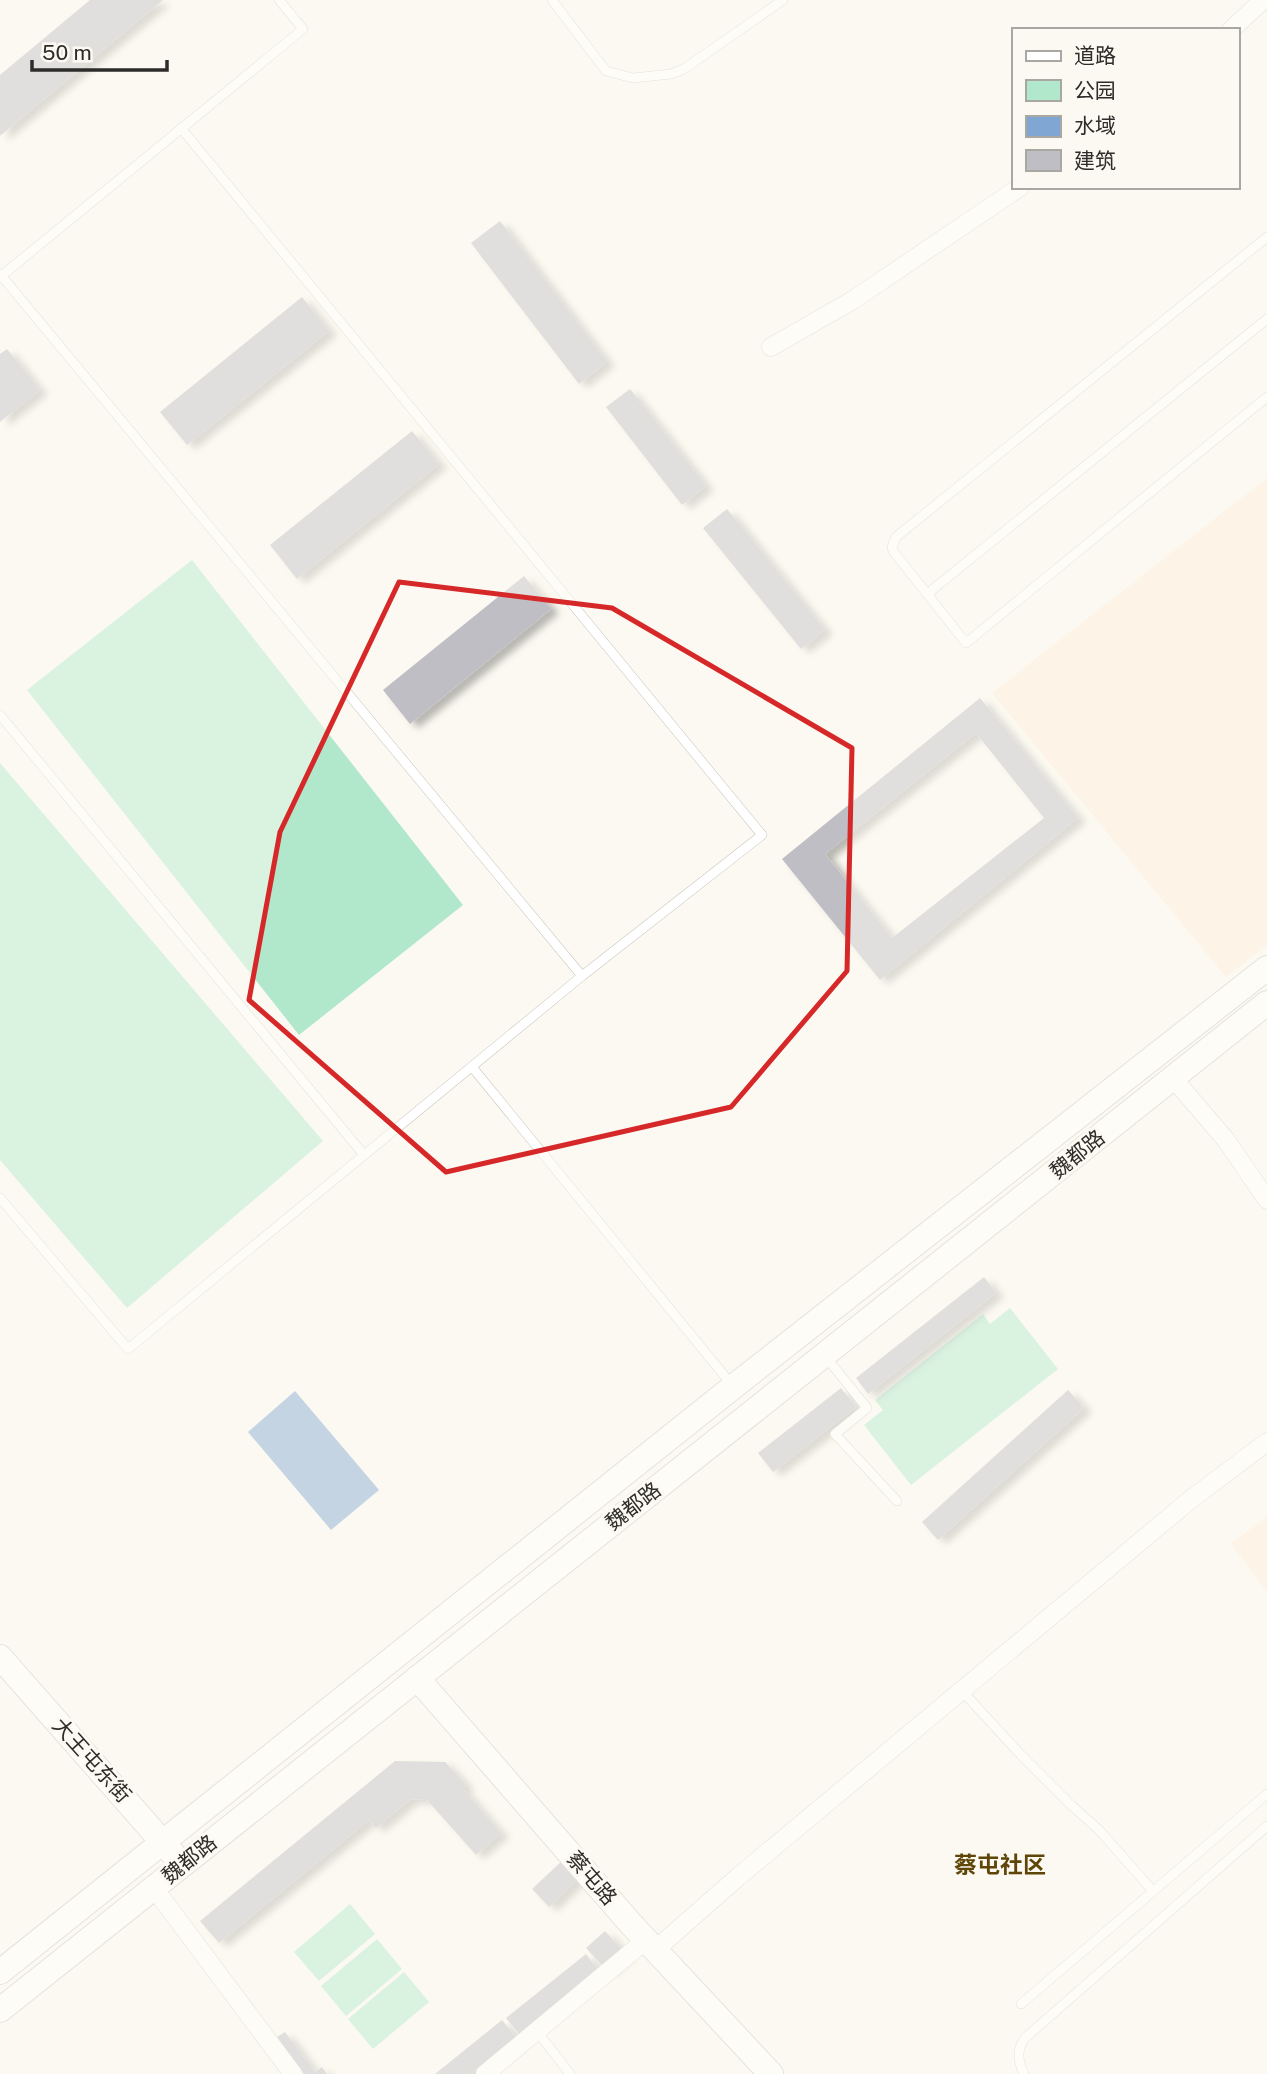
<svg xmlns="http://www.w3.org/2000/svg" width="1267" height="2074" viewBox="0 0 1267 2074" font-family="'Public Sans','Noto Sans SC',sans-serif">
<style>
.commercial{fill:#feebdb}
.green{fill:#b1e8cc}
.water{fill:#80a7d3}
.building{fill:#c0bec5;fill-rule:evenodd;filter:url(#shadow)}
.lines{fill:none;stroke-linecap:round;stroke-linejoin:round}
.lane-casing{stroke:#c8c6bf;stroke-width:10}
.street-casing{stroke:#c8c6bf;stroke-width:19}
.secondary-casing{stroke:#c8c6bf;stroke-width:26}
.lane{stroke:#fff;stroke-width:9}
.street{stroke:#fff;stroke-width:18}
.secondary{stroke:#fff;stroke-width:24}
.marked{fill:none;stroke:#d62828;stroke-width:5;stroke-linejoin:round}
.labels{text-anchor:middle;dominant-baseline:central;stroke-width:6;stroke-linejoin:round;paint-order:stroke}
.street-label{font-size:21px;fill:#2d2c2a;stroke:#fbf9f1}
.neighbourhood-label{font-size:23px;font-weight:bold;fill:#5f4608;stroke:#fbf9f1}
</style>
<defs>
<filter id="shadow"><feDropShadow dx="8" dy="4.5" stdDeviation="3.5" flood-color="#0004"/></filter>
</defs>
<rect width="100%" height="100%" fill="#fbf9f1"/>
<g class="commercial">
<path d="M1267,478V945L1226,977L992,693Z"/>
<path d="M1267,1517V1591L1231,1543Z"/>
</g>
<g class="green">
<path d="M192,560L463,905L299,1035L27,690Z"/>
<path d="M0,763L323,1141L127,1308L0,1160Z"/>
<path d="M1010,1308L1058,1369L911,1485L864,1425L883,1410L875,1400L983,1314L990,1324Z"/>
<path d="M350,1904L375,1934L319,1981L294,1952Z"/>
<path d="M377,1939L402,1969L346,2016L321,1986Z"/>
<path d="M404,1972L429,2002L373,2049L348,2019Z"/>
</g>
<path class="water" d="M295,1391L379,1490L331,1530L248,1432Z"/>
<g class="building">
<path d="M90,0H163L0,136V75Z"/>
<path d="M500,221L607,362L579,384L471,243Z"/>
<path d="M302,297L329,331L187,445L160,412Z"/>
<path d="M7,349L40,390L0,422V354Z"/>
<path d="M630,389L706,486L682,505L606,407Z"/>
<path d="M412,431L439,464L297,579L270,545Z"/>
<path d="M727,509L825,630L801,649L703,528Z"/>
<path d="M524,576L551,609L410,724L383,690Z"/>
<path d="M980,698L1078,818L880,980L782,859ZM976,733L1044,818L892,938L825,854Z"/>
<path d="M984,1277L996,1293L868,1394L856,1378Z"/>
<path d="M841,1388L856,1407L773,1472L758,1453Z"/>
<path d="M1068,1390L1084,1408L938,1540L922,1522Z"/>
<path d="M395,1761L445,1762L466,1785L462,1788L501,1833L476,1855L427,1800L411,1799L376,1828L369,1820L219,1943L200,1921Z"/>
<path d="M564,1859L577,1880L549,1907L532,1889Z"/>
<path d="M605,1931L626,1954L607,1971L586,1948Z"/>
<path d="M586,1954L599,1971L519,2034L506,2018Z"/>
<path d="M502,2020L516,2038L471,2074H435Z"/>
<path d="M285,2032L315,2072L322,2067L327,2074H304L277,2037Z"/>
</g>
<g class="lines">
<g class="lane-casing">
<g id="lane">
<path d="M552,0L606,71L633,78L671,74L684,69L783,0"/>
<path d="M1267,237L896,537L892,547L893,551L966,643L1267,397"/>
<path d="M0,274L582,976"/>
<path d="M0,277L303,29L279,0"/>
<path d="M927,594L1267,319"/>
<path d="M0,715L364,1155"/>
<path d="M472,1067L732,1385"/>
<path d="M0,1198L128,1349L582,976L762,835L181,128"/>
<path d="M825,1356L867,1408L835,1434L897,1501"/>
<path d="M963,1692L1021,1755L1071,1805L1099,1830L1152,1890"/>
<path d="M1021,2004L1267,1794"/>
<path d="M537,2031L570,2074"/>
<path d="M1024,2074C1018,2061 1016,2050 1025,2038L1267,1826"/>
</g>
</g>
<g class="street-casing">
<g id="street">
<path d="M1231,30L1263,0"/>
<path d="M771,347L853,300L1020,187"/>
<path d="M1173,1078L1226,1140L1267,1200"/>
<path d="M154,1888L293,2074"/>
<path d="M655,1950L738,1877L1190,1500L1267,1442"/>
<path d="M485,2074L646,1940"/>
</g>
</g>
<g class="secondary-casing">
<g id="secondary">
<path d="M0,1657L173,1854"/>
<path d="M417,1678L631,1924L771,2074"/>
<path d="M0,1972L733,1387L1267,968"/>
<path d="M0,2010L1267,1003"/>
</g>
</g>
<use href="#lane" class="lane"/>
<use href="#street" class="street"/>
<use href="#secondary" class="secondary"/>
</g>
<path d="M0 0H1267V2074H0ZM399,582L612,608L852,748L847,971L731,1107L446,1172L249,1000L280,832Z" fill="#fbf9f1" fill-opacity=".55" fill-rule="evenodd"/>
<path class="marked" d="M399,582L612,608L852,748L847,971L731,1107L446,1172L249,1000L280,832Z"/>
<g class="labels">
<g class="street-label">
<text transform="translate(1077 1154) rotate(-39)">魏都路</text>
<text transform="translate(633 1506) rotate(-38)">魏都路</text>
<text transform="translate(92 1760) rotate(48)">大王屯东街</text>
<text transform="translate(189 1859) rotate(-39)">魏都路</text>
<text transform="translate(592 1878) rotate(49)">蔡屯路</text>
</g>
<g class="neighbourhood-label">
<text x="1000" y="1864">蔡屯社区</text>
</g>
</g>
<rect x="1012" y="28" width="228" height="161" fill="#fbf9f1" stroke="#a9a7a1" stroke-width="2"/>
<rect x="1026" y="51" width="35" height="10" fill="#ffffff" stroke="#a9a7a1" stroke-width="2"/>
<text x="1074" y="63" font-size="21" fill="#2d2c2a">道路</text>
<rect x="1026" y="80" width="35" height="21" fill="#b1e8cc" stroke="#a9a7a1" stroke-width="2"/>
<text x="1074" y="98" font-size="21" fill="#2d2c2a">公园</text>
<rect x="1026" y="116" width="35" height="21" fill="#80a7d3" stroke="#a9a7a1" stroke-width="2"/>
<text x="1074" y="133" font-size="21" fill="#2d2c2a">水域</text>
<rect x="1026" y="150" width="35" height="21" fill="#c0bec5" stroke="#a9a7a1" stroke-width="2"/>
<text x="1074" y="168" font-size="21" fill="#2d2c2a">建筑</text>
<path d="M32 60v10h135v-10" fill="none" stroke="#2d2c2a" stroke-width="3.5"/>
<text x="42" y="60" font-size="21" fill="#2d2c2a" stroke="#fbf9f1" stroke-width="5" paint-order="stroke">50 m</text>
</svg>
